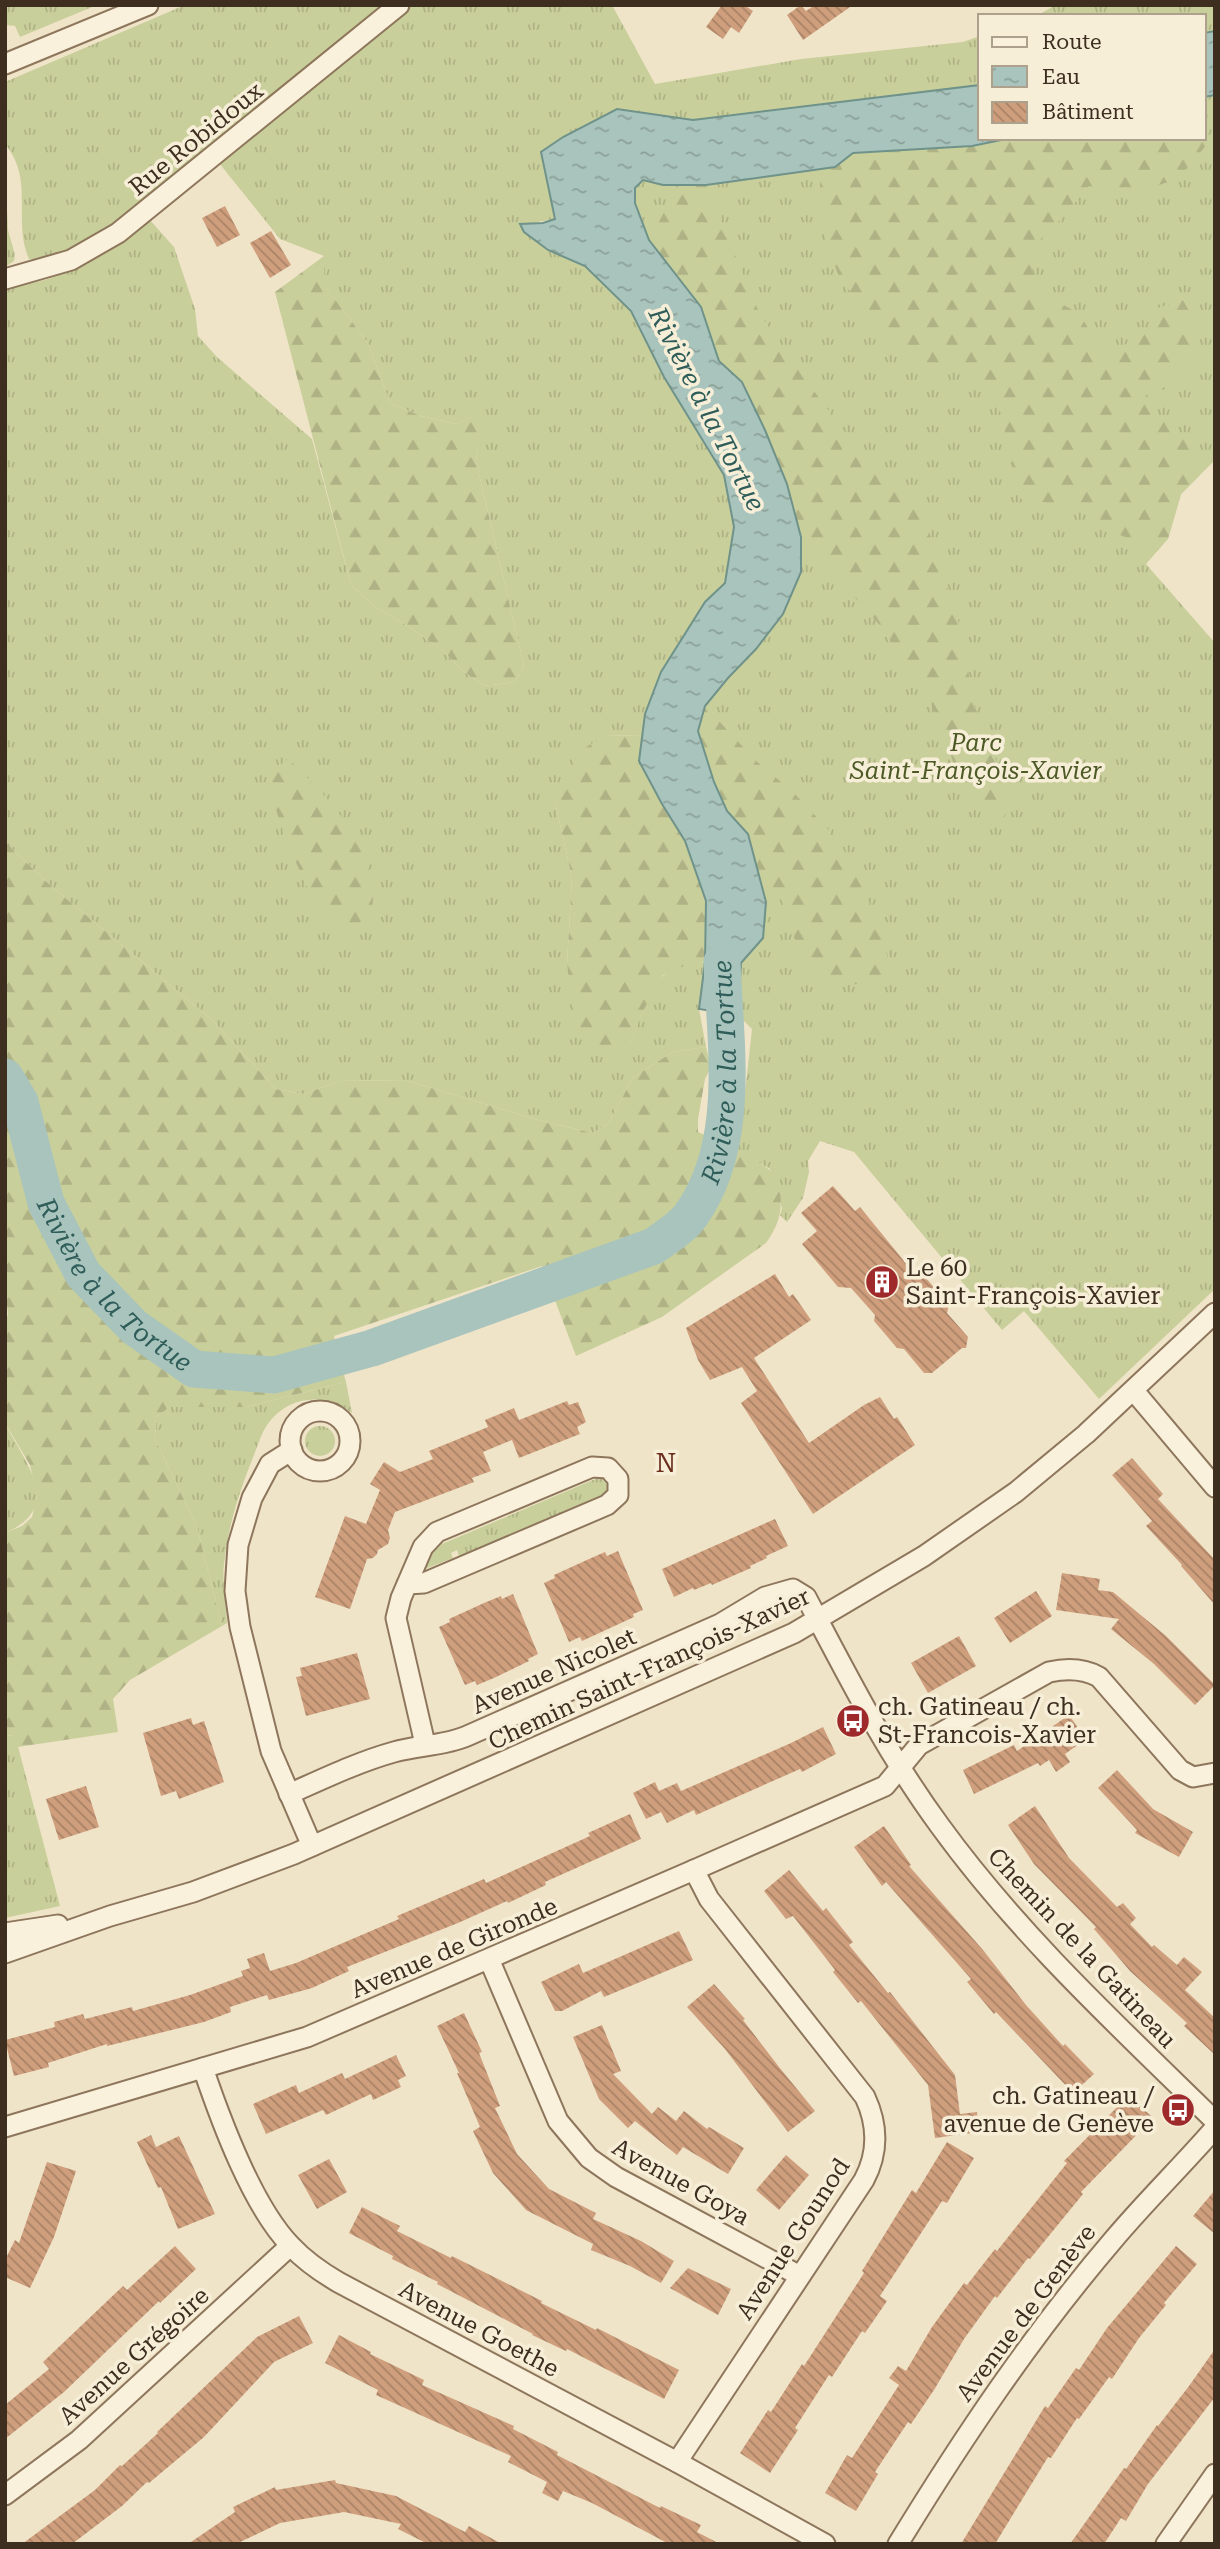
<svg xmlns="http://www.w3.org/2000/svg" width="1220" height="2549" viewBox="0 0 1220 2549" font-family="'Roboto Serif',serif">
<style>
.grass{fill:url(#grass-tufts)}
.forest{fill:url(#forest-firs)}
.water{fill:url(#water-ripples);stroke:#6f938a;stroke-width:2}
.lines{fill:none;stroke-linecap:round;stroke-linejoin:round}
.river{stroke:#a9c4bc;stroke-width:37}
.building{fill:url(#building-back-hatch)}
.minor-casing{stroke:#8d765c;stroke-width:23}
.minor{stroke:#faf1dc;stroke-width:19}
.labels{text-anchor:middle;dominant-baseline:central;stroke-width:7;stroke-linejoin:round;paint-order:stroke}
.street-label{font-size:24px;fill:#3d2e20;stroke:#f7eed8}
.park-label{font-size:24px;font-style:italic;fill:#4d5a26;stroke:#f7eed8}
.poi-label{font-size:24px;fill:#3d2e20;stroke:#f7eed8;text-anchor:start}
.water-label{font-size:26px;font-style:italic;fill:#2f5d5a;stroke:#f7eed8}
.neighbourhood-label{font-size:26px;letter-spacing:2px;fill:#6b2e1e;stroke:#f7eed8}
</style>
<defs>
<pattern id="grass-tufts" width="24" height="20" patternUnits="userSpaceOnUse" patternTransform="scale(1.75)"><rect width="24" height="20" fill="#c9cf9b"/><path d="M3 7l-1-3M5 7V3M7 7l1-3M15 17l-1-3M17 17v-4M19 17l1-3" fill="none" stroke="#aeb285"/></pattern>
<pattern id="forest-firs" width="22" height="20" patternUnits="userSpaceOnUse" patternTransform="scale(1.75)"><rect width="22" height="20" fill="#c9cf9b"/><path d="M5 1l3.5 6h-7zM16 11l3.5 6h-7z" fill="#aeb285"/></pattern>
<pattern id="water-ripples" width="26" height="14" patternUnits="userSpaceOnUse" patternTransform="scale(1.75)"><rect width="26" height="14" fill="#a9c4bc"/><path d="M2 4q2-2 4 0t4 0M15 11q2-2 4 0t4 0" fill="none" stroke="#8ba098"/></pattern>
<pattern id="building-back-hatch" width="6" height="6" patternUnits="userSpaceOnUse" patternTransform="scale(1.75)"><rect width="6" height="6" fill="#cf9f7d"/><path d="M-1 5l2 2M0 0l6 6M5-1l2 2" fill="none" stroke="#a98266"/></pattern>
</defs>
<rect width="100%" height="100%" fill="#f0e4c8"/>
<g class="grass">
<path d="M5,5H97L20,37L15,26L5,25Z"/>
<path d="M185,5H388L100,234C79,247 55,267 29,259C12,220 35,180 5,144V82Z"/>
<path d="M413,5H612L655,84L801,59L963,42L980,36V85L693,120L617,109L555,219L521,225L548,250L585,266L631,311L664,377L724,475L734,527L725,583L705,602L645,714L643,735L604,736L555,802L572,878L567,963L630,1044C636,1028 652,985 664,975C674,966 693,964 705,962L699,1009L706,1047L673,1052L633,1077L609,1123L593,1133L545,1122L405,1080L340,1081L303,1094L276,1089L211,1019L51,886L12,849L5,837V289L45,280L85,265L150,220L174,247L195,309L198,336L217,357L312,439L351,585L375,607L408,626L443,651L464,672L485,686L515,682L524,666L476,461L482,413L456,424L421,416L390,403L368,343L323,284L324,256L280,239L219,163Z"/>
<path d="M1056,5H1215V31L1204,33V16H1036Z"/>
<path d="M1215,95V460L1181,494L1168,539L1146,564L1215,643V1289L1099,1399L1024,1311L1002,1330L854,1152L820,1141L808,1161L809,1172L803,1198L787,1222L780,1215L782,1208L770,1169L733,1148L744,1101L752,1029L738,1015L741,963L763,937L698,731L705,706L728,678L801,572L787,484L765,430L742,382L719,361L701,307L649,240L635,203V188L643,180L663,185H706L972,146L1011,138H1204V97Z"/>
<path d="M5,168L8,230L15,255L14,261L5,267Z"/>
<path d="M346,1382L352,1413C325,1392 288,1395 267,1425C261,1434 258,1445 254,1455C240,1490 228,1525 224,1564C222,1583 226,1604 227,1623L222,1626L197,1527L155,1439L156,1417L170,1407H246Z"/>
<path d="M5,1423C25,1463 65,1507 5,1533Z"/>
<circle cx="320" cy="1441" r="15"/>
<path d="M600,1477L608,1485V1490L603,1496L459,1556L457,1550L451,1553L453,1558L425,1569L433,1552L442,1544Z"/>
<path d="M15,1735L60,1906L5,1918V1736Z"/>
</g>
<g class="forest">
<path d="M1208,96V143L1178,179L1130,194L1089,186L1051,230L1025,253L1043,294L1080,314L1104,356L1146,333L1155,309L1183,300L1193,318V358L1165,389L1144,396L1157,416L1183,436L1200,475L1181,494L1168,539H1130L1103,528L1076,507L1021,499L997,398L958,368L924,366L892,343L840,279L826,243L820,195V169L835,167L853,153L972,146L1011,138H1204V97Z"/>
<path d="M679,185H706L758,310L785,353L864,457L916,492L962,633L973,701L999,768L1006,814L1000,829L987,823L956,769L931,703L885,631L801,537L787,484L742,382L719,361L701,307L649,240Z"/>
<path d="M324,256V285L368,343L390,403L421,416L456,424L483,412L476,461L524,666L515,682L485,686L464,672L443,651L408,626L375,607L351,585L275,292Z"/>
<path d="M705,706L755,760L793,792L840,842L871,906L888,958L883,981C848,987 836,986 805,969L781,899L764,894L748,834L727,812L714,782L698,731Z"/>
<path d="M643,735L639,761L662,804L685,841L706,901L705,962L681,967L663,975L643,1011L630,1044L611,1056H595L573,1013L567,963L572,878L555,802L578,752L604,736Z"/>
<path d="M288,759C324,793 367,836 373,888C374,897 372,907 371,915L354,926L333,920L310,894L284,835L274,803L271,772Z"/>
<path d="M5,837L12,849L51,886L211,1019L276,1089L303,1094L340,1081L405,1080L545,1122L593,1133L609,1123L633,1077L673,1052L706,1047L711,1067L705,1079L698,1119V1132C727,1145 755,1156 779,1178C782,1206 783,1219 766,1243L662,1317L576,1356L542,1266L334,1336L346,1382L246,1407H170L156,1417L155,1439L197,1527L222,1626L130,1680L113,1699L118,1732L18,1747L14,1735L5,1736V1533L22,1526L32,1517L37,1496L30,1465L5,1423V1322L8,1314L5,1288Z"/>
</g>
<g class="water">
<path d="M1215,31V95L1204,97V33Z"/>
<path d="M980,85V138H1011L972,146L853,153L835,167L706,185H663L643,180L635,188V203L649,240L701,307L719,361L742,382L765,430L787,484L801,537V572L783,614L756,649L728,678L705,706L698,731L714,782L727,811L748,834L766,902L763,938L741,963L738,1015L699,1009L705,962L706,901L685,841L662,804L639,761L645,714L661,672L705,602L725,583L734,527L724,475L664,377L631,311L585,266L548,250L524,232L520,224L543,223L555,219L541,152L563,137L617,109L693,120Z"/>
</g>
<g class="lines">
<path class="river" id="s1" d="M5,1077L20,1102L46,1203L83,1274L134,1327L194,1369L274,1375L372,1348L654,1246C666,1237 683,1227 691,1215C742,1143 725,1044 722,962"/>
</g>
<g class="building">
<path d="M722,5H744L753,11L739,33L731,27L723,39L706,27Z"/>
<path d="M801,5L806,11L815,5H853L803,40L787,15Z"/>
<path d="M225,206L240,235L217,247L202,218Z"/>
<path d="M271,231L291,265L270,278L250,243Z"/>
<path d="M833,1186L855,1211L860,1207L917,1277L926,1278L949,1305L947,1313L968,1337L966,1348H962L932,1373H924L904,1349L897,1348L874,1321L875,1315L851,1288L838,1287L802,1244L817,1231L801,1213Z"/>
<path d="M775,1274L789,1297L793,1294L811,1320L754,1358L809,1443L864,1405L880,1397L894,1419L897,1417L915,1445L813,1514L741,1403L757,1391L742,1367L710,1380L698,1360L686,1328Z"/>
<path d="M567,1401L569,1405L578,1402L586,1422L577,1427L580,1434L519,1458L512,1440L483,1452L491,1471L472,1478L474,1482L395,1512L388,1530L390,1538L388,1544L378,1550L377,1554L373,1558L367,1559L350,1609L315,1597L345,1516L366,1524L380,1490L370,1484L384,1462L400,1472L433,1459L429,1451L488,1427L485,1420L514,1408L519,1420Z"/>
<path d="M1132,1458L1163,1494L1158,1499L1215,1560V1605L1181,1566L1182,1565L1146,1526L1152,1521L1112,1475Z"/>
<path d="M775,1519L788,1546L766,1556L767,1558L750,1566L751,1568L712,1585L711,1583L694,1590L693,1588L674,1597L662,1569Z"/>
<path d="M618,1551L643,1610L633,1614L634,1617L582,1641L580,1637L569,1642L544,1583L555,1578L554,1575L589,1559L605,1552L607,1556Z"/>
<path d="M1062,1573L1100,1579L1098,1590L1113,1592L1166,1636L1215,1685L1195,1705L1154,1664L1111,1629L1119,1619L1056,1610Z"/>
<path d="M1036,1591L1052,1616L1010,1643L994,1618Z"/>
<path d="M513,1594L538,1654L528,1659L529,1661L494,1678L477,1685L475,1681L465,1685L439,1627L450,1622L449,1619L484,1603L501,1596L502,1599Z"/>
<path d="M959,1636L976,1666L928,1693L911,1663Z"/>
<path d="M357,1653L370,1699L306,1716L296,1677L302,1676L300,1668Z"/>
<path d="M1069,1715L1086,1739L1065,1754L1070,1762L1056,1772L1049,1760L1040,1766L1038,1763L974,1794L963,1770L1014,1745L1017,1751Z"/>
<path d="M191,1718L193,1725L204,1721L224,1782L179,1799L176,1791L161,1796L143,1733Z"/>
<path d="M823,1727L836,1754L802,1772L800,1769L696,1815L694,1810L667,1823L661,1812L646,1819L633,1793L655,1782L659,1791L677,1783L681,1791L791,1743Z"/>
<path d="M1117,1770L1153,1809L1193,1832L1179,1857L1135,1833L1137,1830L1098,1788Z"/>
<path d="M86,1786L99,1827L59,1840L46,1799Z"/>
<path d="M1035,1806L1069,1858L1117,1907L1123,1903L1136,1918L1130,1924L1152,1947L1154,1945L1177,1965L1184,1957L1202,1972L1185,1990L1215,2018V2055L1184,2026L1187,2023L1130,1971L1094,1929L1096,1927L1034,1864L1008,1825Z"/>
<path d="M630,1814L641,1839L545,1882L546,1885L508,1903L507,1901L458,1923L347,1967L349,1971L312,1988L269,2000L267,1995L230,2007L231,2012L204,2022L107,2046V2044L48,2063L49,2067L14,2076L5,2040L55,2027L54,2022L83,2014L85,2019L132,2007L133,2011L190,1995L243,1976L241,1971L250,1968L247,1959L264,1953L270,1971L296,1963L399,1919L397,1916L484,1879L486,1883L590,1836L588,1833Z"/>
<path d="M884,1826L911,1865L909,1866L983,1950L1026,2005L1063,2046L1065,2044L1094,2074L1073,2093L996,2012L994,2014L967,1982L971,1979L886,1882L882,1886L854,1847Z"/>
<path d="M789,1870L823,1911L826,1908L853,1942L849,1945L888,1993L890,1992L955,2075L960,2114L977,2112L979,2132L935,2138L928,2085L861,2001L858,2003L833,1972L835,1970L793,1916L786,1919L764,1891Z"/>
<path d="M679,1931L693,1960L604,1997L601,1991L562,2011H555L541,1982L579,1964L583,1973Z"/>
<path d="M714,1984L745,2019L743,2020L779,2067L815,2111L788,2132L725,2049L687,2007Z"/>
<path d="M464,2013L482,2052L479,2053L500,2106L495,2108L517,2154L549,2189L596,2213L593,2219L641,2241L674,2261L661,2283L630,2266L591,2250L593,2244L526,2210L493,2173L473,2131L480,2127L457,2073H459L437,2026Z"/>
<path d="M602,2025L621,2071L613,2074L652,2114L658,2107L676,2121L684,2111L707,2129L709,2127L744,2148L728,2174L683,2147L677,2155L635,2121L628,2128L599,2099L573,2037Z"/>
<path d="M396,2055L406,2076L398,2080L401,2087L373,2100L371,2094L326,2115L323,2110L266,2134L253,2104L296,2085L299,2093L342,2073L345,2079Z"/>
<path d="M1129,2095L1153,2118L1081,2192L1083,2194L1030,2259L1028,2258L997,2298L995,2296L964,2339L934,2390L911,2424L908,2422L875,2472L878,2474L856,2511L825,2493L847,2455L852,2458L899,2385L889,2378L898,2366L906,2371L932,2327L964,2283L967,2285L995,2249L997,2251L1067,2163L1064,2161Z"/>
<path d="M151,2135L156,2147L179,2136L215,2214L178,2229L161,2187L158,2188L137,2142Z"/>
<path d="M947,2142L974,2158L947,2203L942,2201L880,2296L887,2301L865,2333L862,2331L832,2377L829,2375L795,2428L798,2430L770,2473L740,2453L768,2410L771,2412L802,2364L804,2366L864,2273L862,2271L912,2190L916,2193Z"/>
<path d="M786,2155L809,2175L779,2210L756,2190Z"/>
<path d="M329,2159L347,2192L317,2209L298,2175Z"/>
<path d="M47,2162L76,2171L54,2237L30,2288L5,2277V2260L15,2240L19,2243Z"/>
<path d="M1215,2190V2234L1193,2216Z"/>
<path d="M362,2207L400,2226L397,2231L451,2258L452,2256L542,2301L541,2303L596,2330L597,2328L679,2370L664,2399L567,2349L566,2351L532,2335L533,2334L437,2284L438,2282L392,2259L393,2256L349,2233Z"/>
<path d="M175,2246L196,2269L160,2303L159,2301L64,2392L5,2439V2405L49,2369L43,2362L123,2286L127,2290Z"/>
<path d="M1176,2246L1197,2264L1164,2303L1166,2305L1139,2338L1112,2379L1109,2377L1079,2419L1077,2418L1051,2458L1048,2457L995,2544H961L1045,2406L1048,2408L1076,2368L1079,2370L1107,2328Z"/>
<path d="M688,2268L731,2289L718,2315L670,2288Z"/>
<path d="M299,2316L313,2343L274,2362L204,2437L149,2483L147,2482L122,2506L72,2544H22L95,2490L120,2465L122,2466L158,2433L157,2432L257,2337Z"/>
<path d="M339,2335L371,2352L370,2354L424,2380L422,2385L514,2426L513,2429L558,2452L557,2455L660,2508L661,2506L701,2525L697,2532L720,2544H669L592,2503L563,2491L558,2501L542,2493L547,2482L508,2462L511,2456L376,2395L378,2390L325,2363Z"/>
<path d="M1215,2349V2397L1148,2484L1126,2521L1121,2518L1104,2544H1070L1124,2468L1126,2469L1157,2425L1158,2426L1189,2386Z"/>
<path d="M335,2480L336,2483L396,2496L465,2532L469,2526L502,2544H428L398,2529L401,2524L344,2512L280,2523L236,2544H188L235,2512L233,2507L275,2487L276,2490Z"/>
</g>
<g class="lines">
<g class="minor-casing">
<g id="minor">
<path d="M5,64L148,5"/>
<path d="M5,279L71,260L118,233L399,5"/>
<path d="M1134,1391L1215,1487"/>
<circle cx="320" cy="1441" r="30"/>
<path d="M292,1450L270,1464L252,1498L238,1545L235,1591L240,1627L271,1751L312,1846"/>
<path d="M407,1584L424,1583L607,1505L618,1495V1479L608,1468L592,1467L437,1532L423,1547L401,1598L396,1618L425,1744"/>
<path d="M289,1794C323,1779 358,1762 394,1752C418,1745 444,1746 467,1736L720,1624L765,1597L793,1589L806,1597C847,1675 887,1754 940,1826C1019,1935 1119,2027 1215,2121"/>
<path d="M5,1933L58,1925"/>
<path d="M5,1953L110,1916L193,1892L294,1854L794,1633L924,1556L1016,1492L1086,1434L1215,1313"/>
<path d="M489,1959L558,2121L589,2158L616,2177L800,2276"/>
<path d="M203,2068C221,2121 252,2206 291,2246C305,2261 321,2272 338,2282L677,2462L825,2544"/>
<path d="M5,2127L307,2037L694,1870L885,1786L919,1745L1049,1672C1067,1668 1083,1668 1099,1677L1180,1770L1193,1777L1215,1773"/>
<path d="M677,2462L864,2180C879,2152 878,2125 865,2097L709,1899L694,1870"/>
<path d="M5,2495L79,2440L290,2246"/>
<path d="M898,2544C964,2436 1032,2335 1114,2239C1146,2201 1182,2166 1215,2128"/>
<path d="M1166,2544L1215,2474"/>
</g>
</g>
<use href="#minor" class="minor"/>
</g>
<defs>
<g id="building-disc" transform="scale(1.75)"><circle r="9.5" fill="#9e2a2b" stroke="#f7eed8"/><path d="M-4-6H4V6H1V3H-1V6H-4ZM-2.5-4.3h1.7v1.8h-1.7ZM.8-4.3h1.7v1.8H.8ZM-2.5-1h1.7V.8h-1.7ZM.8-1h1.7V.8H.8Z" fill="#fff"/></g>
<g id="bus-disc" transform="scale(1.75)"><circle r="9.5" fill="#9e2a2b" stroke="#f7eed8"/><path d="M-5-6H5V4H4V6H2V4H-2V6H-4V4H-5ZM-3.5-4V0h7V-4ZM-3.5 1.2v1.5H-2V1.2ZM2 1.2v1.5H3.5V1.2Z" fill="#fff"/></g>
</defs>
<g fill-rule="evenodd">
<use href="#building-disc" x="882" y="1282"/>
<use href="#bus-disc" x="853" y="1721"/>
<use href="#bus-disc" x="1178" y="2110"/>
</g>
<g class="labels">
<g class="street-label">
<text transform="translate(196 139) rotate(-39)">Rue Robidoux</text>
<text transform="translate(649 1669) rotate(-25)">Chemin Saint-François-Xavier</text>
<text transform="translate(554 1671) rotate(-24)">Avenue Nicolet</text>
<text transform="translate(454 1948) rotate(-23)">Avenue de Gironde</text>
<text transform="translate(1082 1948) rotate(47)">Chemin de la Gatineau</text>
<text transform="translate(681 2182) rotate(29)">Avenue Goya</text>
<text transform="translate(793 2239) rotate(-57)">Avenue Gounod</text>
<text transform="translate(1026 2313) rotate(-53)">Avenue de Genève</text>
<text transform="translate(479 2329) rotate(28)">Avenue Goethe</text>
<text transform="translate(134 2356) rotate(-42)">Avenue Grégoire</text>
</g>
<g class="park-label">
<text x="976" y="743">Parc<tspan x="976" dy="28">Saint-François-Xavier</tspan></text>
</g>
<g class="poi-label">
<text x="906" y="1268">Le 60<tspan x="906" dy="28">Saint-François-Xavier</tspan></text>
<text x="878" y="1707">ch. Gatineau / ch.<tspan x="878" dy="28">St-Francois-Xavier</tspan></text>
<text x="1154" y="2096" text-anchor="end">ch. Gatineau /<tspan x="1154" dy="28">avenue de Genève</tspan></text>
</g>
<g class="water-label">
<text transform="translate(707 409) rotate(63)">Rivière à la Tortue</text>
<text stroke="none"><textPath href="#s1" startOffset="1040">Rivière à la Tortue</textPath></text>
<text stroke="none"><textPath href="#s1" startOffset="242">Rivière à la Tortue</textPath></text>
</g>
<g class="neighbourhood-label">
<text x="667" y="1463">N</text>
</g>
</g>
<rect width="1220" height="2549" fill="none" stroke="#3d2e20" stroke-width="14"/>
<rect x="978" y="14" width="228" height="126" fill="#f7eed8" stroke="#ada18e" stroke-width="2"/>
<rect x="992" y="37" width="35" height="10" fill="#faf1dc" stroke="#ada18e" stroke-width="2"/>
<text x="1042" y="49" font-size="21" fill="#3d2e20">Route</text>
<rect x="992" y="66" width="35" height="21" fill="url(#water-ripples)" stroke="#ada18e" stroke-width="2"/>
<text x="1042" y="84" font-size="21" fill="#3d2e20">Eau</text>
<rect x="992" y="102" width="35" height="21" fill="url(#building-back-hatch)" stroke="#ada18e" stroke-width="2"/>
<text x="1042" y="119" font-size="21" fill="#3d2e20">Bâtiment</text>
</svg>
